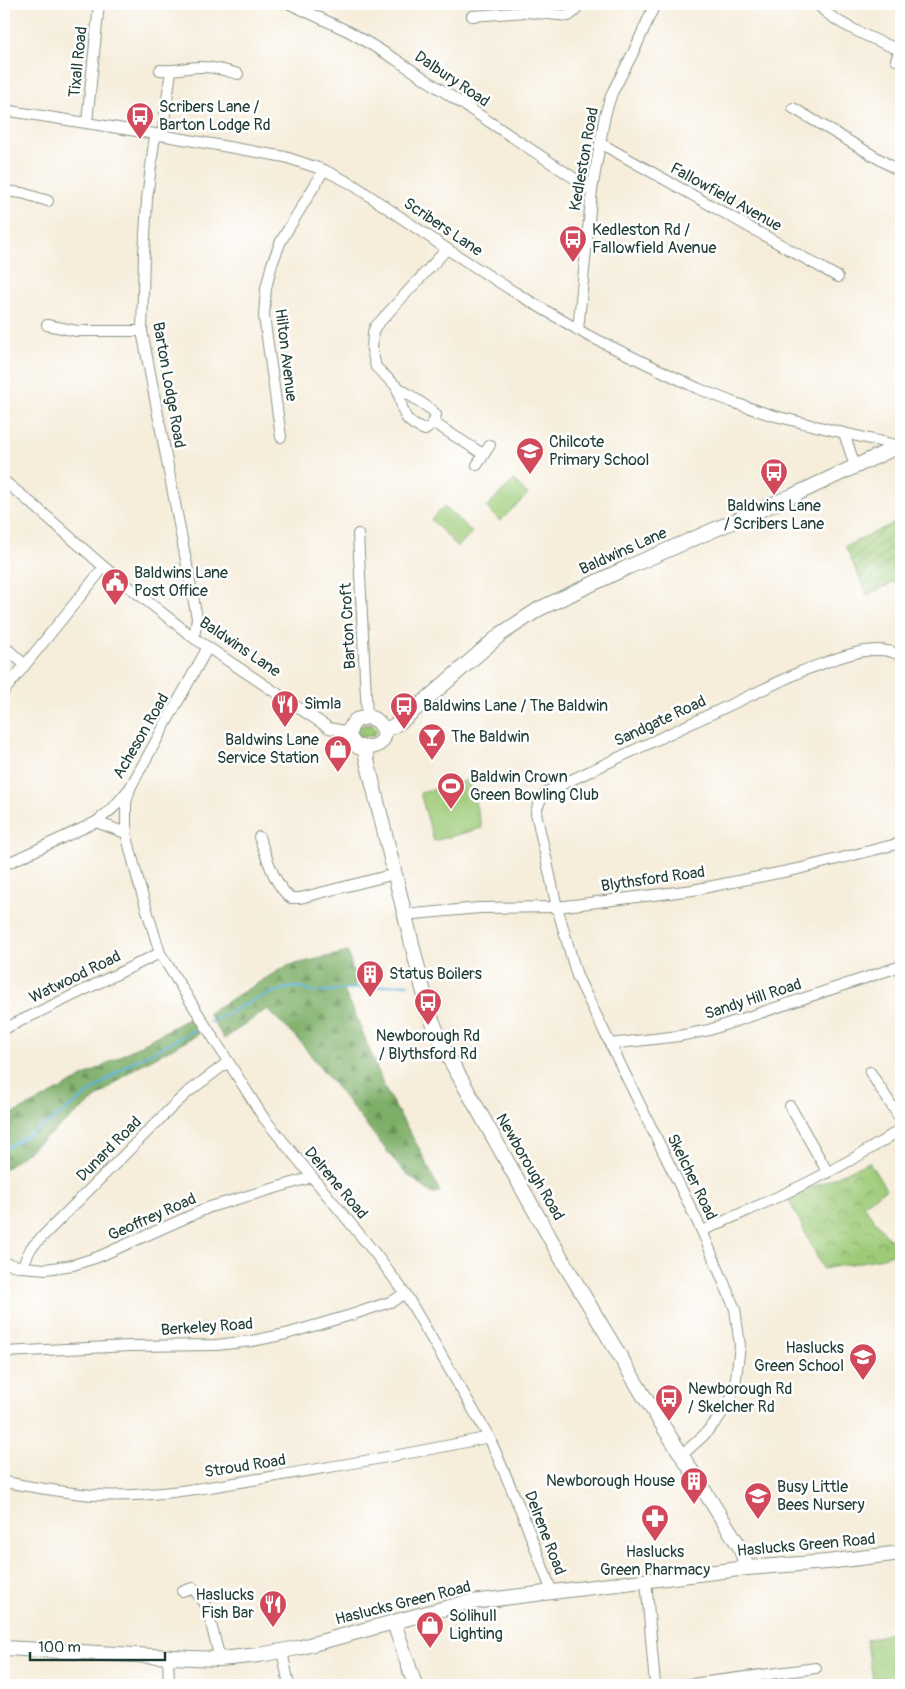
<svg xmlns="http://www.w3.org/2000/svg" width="905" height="1689" viewBox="0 0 905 1689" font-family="Pangolin,sans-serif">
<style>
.grass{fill:url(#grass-dots);stroke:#5e8456}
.forest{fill:url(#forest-firs);stroke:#4e764e}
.park{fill:url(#park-crowns);stroke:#5e8456}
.garden{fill:url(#garden-furrows);stroke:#5e8456}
.pitch{fill:#9ecb78;stroke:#5e8456}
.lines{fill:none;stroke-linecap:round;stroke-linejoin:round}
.stream{stroke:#57afd4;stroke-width:2.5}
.minor-casing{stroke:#8a9587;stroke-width:12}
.tertiary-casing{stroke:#8a9587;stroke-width:16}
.minor{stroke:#fff;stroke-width:10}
.tertiary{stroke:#fff;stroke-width:14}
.labels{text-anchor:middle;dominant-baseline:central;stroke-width:5;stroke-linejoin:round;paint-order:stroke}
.street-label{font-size:16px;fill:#1f3d34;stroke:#fff}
.poi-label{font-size:16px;fill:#1f3d34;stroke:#fff;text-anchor:start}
</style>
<defs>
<pattern id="grass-dots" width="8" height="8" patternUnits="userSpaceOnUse" patternTransform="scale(1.25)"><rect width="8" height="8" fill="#9ecb78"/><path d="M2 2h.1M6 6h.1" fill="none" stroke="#80a663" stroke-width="1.8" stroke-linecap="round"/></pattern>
<pattern id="forest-firs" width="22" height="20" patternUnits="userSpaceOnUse" patternTransform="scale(1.25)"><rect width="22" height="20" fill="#7eaf68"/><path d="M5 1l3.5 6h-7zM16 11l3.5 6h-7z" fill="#679056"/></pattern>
<pattern id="park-crowns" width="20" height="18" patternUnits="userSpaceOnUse" patternTransform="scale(1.25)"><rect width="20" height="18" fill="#9ecb78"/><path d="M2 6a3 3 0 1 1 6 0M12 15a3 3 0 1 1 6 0" fill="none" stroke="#80a663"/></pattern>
<pattern id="garden-furrows" width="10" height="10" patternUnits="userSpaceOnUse" patternTransform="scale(1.25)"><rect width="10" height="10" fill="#9ecb78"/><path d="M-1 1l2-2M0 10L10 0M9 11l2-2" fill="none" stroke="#80a663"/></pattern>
</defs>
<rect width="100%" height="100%" fill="#fff"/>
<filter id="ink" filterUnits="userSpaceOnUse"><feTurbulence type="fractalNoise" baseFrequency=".02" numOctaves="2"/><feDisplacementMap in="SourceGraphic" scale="10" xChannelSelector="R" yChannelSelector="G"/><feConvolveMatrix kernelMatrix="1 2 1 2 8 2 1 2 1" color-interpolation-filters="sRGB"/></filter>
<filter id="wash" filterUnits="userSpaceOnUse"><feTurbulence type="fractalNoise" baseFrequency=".0096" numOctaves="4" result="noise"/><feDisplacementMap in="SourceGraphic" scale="20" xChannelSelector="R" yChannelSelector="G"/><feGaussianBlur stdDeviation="1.12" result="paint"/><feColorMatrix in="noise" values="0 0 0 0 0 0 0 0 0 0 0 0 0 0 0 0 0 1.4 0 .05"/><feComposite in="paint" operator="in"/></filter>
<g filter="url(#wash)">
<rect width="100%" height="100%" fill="#f6edda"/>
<path class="grass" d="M371,724L377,730L374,736L359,737L356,735L357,726Z"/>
<g class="forest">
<path d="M348,952L357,987L343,989L356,1016L385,1089L420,1150L440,1192L432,1194L402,1170L297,1038L267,1009L224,1039L208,1013L286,966Z"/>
<path d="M189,1018L199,1034L135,1068L4,1170V1118L52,1094Z"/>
</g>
<path class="park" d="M869,1162L886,1189L863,1205L888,1238L901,1246V1256L898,1252L878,1259L823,1269L788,1198Z"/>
<path class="garden" d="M901,520V579L867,595L845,546Z"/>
<g class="pitch">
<path d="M514,480L528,494L500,521L486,507Z"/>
<path d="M444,506L472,532L458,547L431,520Z"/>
<path d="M469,780L482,828L434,841L420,793Z"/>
<path d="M901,1630V1685H874L866,1640Z"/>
</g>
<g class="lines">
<g class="stream">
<path d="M210,1022C231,1012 276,986 299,987C304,988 309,990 314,992L408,984"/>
<path d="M4,1149L50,1122L127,1065L195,1030"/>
</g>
</g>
</g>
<g filter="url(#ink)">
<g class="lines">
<g class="minor-casing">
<g id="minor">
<path d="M290,4L350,32L395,59L592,190"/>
<path d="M818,4C829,21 881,43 901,50"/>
<path d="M472,16L527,12L569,16L575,11L578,4"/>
<path d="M896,60L900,50"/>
<path d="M160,70C175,72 188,66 203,67C215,67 227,71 238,74"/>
<path d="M793,108L901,172"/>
<path d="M4,110L143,132L285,157L324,170L352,184L447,249L516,293L587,335L697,388L732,402L771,415L844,433L855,466"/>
<path d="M87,122L99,4"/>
<path d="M157,135L154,142L147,199L144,254L142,331L197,618L194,638"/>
<path d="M162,135L171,71"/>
<path d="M600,143L838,277"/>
<path d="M4,191L22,193L48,201"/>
<path d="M47,325L77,331H142"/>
<path d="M578,330L592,190L605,115L612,93L634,51L655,4"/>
<path d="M396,386C405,408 398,420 425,430C432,426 434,422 436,415L432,410L396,386L376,367L372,350L373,332L375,327L447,249"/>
<path d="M434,423L483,454"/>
<path d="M844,433L900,446"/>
<path d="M281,437L264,316L266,288L272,264L281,241L324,170"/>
<path d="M477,465L490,445"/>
<path d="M4,481L36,507L104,567L194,638L329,728L349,732"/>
<path d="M358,534L367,717"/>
<path d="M4,646L25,665"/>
<path d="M4,691L104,567"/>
<path d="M130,788L126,803V833L139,884L160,953L263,1117L374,1252L405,1293L489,1437L522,1513L552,1592"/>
<path d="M96,822L126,833"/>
<path d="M259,837C267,856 274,886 291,898H300L395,874"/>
<path d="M4,865L96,822L113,808L130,788L208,647"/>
<path d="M404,915L479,908L557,907L693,890L798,869L901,843"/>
<path d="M4,1029L160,953"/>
<path d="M610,1044L679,1036L709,1030L901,966"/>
<path d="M870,1072L901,1120"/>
<path d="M790,1106L828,1173"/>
<path d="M702,1231C771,1200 838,1172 901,1129"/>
<path d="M4,1263L22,1267L46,1269L73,1265L98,1257L210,1207L306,1179L310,1175"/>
<path d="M22,1267L31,1248L173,1106L187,1093L228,1062"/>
<path d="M4,1352L130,1346L216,1345L252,1341L286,1334L351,1315L393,1301L405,1293"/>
<path d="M682,1455L703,1436L718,1419L730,1401L735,1386L740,1346L735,1309L702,1231L577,976L557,907L536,813C538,803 541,797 548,791L802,671C830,662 875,639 901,656"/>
<path d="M4,1482C34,1487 64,1493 94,1495C153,1498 218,1486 276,1476C347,1464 418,1453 489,1437"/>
<path d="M646,1580L655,1685"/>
<path d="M182,1591L193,1588L207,1608L220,1659"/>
<path d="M282,1651L289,1685"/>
<path d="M168,1657L169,1685"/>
<path d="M684,1685L816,1668"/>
</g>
</g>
<g class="tertiary-casing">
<g id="tertiary">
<path d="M367,717C385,720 391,740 375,746C370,748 363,747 358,747C347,739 347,730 356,720Z"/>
<path d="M384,729L392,727L403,720L501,634L539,609L626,568L792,496L901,445"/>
<path d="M364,748L422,985L430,1015L444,1049L564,1263L642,1393L740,1547L747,1568"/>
<path d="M394,1623L415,1685"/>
<path d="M4,1648L192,1658L220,1659L259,1655L298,1648L464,1603L747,1568L827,1562L901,1553"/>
</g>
</g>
<use href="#minor" class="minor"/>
<use href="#tertiary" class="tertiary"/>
</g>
</g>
<defs>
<g id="bus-pin" transform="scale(1.4375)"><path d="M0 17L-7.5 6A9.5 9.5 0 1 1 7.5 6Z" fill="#d1495b" stroke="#fff"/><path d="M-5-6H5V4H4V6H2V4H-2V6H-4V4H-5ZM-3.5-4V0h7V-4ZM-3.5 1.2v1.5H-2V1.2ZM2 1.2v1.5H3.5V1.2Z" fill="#fff"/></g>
<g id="school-pin" transform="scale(1.4375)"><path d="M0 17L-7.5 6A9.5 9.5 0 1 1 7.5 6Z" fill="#d1495b" stroke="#fff"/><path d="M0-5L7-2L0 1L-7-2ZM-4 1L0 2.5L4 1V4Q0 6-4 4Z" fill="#fff"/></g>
<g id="civic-pin" transform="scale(1.4375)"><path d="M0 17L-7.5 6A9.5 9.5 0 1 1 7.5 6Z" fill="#d1495b" stroke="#fff"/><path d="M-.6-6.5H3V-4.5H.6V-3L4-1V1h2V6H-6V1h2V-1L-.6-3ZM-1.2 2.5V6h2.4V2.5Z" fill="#fff"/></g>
<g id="restaurant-pin" transform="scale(1.4375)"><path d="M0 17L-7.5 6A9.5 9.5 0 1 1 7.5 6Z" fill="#d1495b" stroke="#fff"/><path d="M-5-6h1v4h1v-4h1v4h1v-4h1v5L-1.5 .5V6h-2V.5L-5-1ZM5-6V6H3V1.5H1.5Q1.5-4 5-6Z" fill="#fff"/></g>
<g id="bar-pin" transform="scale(1.4375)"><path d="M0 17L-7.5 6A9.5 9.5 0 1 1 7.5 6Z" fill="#d1495b" stroke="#fff"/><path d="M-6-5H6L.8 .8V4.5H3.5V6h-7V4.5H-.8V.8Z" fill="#fff"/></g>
<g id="shop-pin" transform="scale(1.4375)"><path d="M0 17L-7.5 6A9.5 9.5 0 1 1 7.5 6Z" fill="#d1495b" stroke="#fff"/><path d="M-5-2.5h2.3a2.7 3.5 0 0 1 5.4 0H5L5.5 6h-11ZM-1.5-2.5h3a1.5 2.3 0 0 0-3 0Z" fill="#fff"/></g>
<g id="stadium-pin" transform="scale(1.4375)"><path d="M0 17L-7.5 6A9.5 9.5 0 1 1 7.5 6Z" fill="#d1495b" stroke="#fff"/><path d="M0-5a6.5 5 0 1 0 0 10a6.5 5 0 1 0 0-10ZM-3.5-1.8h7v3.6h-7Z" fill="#fff"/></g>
<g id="building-pin" transform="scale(1.4375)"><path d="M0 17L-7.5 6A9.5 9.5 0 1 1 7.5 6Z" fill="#d1495b" stroke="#fff"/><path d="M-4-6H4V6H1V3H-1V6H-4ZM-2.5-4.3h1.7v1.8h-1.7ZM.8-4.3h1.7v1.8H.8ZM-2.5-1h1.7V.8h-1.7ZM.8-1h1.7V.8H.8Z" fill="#fff"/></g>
<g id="pharmacy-pin" transform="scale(1.4375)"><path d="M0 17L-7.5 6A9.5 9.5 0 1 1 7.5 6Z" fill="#d1495b" stroke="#fff"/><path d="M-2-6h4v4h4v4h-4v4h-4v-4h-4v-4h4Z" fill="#fff"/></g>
</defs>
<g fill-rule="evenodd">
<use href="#bus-pin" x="140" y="116"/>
<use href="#bus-pin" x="573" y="239"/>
<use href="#school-pin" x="530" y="451"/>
<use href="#bus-pin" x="774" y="472"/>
<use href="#civic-pin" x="115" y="582"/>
<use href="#restaurant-pin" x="285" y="704"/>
<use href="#bus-pin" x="404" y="706"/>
<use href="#bar-pin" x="432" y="737"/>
<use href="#shop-pin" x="338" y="749"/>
<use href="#stadium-pin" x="451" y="786"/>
<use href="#building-pin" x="370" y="974"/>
<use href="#bus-pin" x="428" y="1002"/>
<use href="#school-pin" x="863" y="1357"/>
<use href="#bus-pin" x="669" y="1398"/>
<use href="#building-pin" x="694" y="1481"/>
<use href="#school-pin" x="758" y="1496"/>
<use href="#pharmacy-pin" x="655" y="1518"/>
<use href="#restaurant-pin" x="273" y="1604"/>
<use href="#shop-pin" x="430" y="1625"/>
</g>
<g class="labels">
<g class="street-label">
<text transform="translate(78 62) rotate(-84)">Tixall Road</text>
<text transform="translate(452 79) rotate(34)">Dalbury Road</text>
<text transform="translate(584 159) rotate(-80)">Kedleston Road</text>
<text transform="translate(726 197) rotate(29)">Fallowfield Avenue</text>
<text transform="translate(443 227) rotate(34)">Scribers Lane</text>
<text transform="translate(286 355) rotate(83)">Hilton Avenue</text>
<text transform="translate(169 385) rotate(80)">Barton Lodge Road</text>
<text transform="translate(623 551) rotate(-24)">Baldwins Lane</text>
<text transform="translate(348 626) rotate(-93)">Barton Croft</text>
<text transform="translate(240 647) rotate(34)">Baldwins Lane</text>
<text transform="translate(660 721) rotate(-25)">Sandgate Road</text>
<text transform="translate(141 736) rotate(-60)">Acheson Road</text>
<text transform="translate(653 879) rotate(-8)">Blythsford Road</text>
<text transform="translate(75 977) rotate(-26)">Watwood Road</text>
<text transform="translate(753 999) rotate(-18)">Sandy Hill Road</text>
<text transform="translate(109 1149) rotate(-45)">Dunard Road</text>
<text transform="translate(530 1167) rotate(60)">Newborough Road</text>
<text transform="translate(692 1177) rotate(64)">Skelcher Road</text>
<text transform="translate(336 1183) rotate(50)">Delrene Road</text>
<text transform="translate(152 1217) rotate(-24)">Geoffrey Road</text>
<text transform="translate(207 1327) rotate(-4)">Berkeley Road</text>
<text transform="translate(245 1466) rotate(-9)">Stroud Road</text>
<text transform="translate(545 1533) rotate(69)">Delrene Road</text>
<text transform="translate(806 1545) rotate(-5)">Haslucks Green Road</text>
<text transform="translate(403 1603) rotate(-14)">Haslucks Green Road</text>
</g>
<g class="poi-label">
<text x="159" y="107">Scribers Lane /<tspan x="159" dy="18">Barton Lodge Rd</tspan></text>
<text x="592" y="230">Kedleston Rd /<tspan x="592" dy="18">Fallowfield Avenue</tspan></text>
<text x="549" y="442">Chilcote<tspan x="549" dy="18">Primary School</tspan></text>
<text x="774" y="506" text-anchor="middle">Baldwins Lane<tspan x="774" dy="18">/ Scribers Lane</tspan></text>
<text x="134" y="573">Baldwins Lane<tspan x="134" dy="18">Post Office</tspan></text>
<text x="304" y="704">Simla</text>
<text x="423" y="706">Baldwins Lane / The Baldwin</text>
<text x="451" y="737">The Baldwin</text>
<text x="319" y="740" text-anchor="end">Baldwins Lane<tspan x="319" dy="18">Service Station</tspan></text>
<text x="470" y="777">Baldwin Crown<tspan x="470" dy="18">Green Bowling Club</tspan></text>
<text x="389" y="974">Status Boilers</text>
<text x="428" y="1036" text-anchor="middle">Newborough Rd<tspan x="428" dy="18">/ Blythsford Rd</tspan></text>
<text x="844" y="1348" text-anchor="end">Haslucks<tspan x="844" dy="18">Green School</tspan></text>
<text x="688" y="1389">Newborough Rd<tspan x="688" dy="18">/ Skelcher Rd</tspan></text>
<text x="675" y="1481" text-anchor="end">Newborough House</text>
<text x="777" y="1487">Busy Little<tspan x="777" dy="18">Bees Nursery</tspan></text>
<text x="655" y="1552" text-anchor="middle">Haslucks<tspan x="655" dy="18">Green Pharmacy</tspan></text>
<text x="254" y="1595" text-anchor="end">Haslucks<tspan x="254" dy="18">Fish Bar</tspan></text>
<text x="449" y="1616">Solihull<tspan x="449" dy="18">Lighting</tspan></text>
</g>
</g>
<rect width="905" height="1689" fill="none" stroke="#fff" stroke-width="20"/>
<path d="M30 1652v8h135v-8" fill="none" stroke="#1f3d34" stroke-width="2.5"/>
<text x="38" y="1652" font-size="15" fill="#1f3d34" stroke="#ffffff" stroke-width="4" paint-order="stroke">100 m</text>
</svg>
